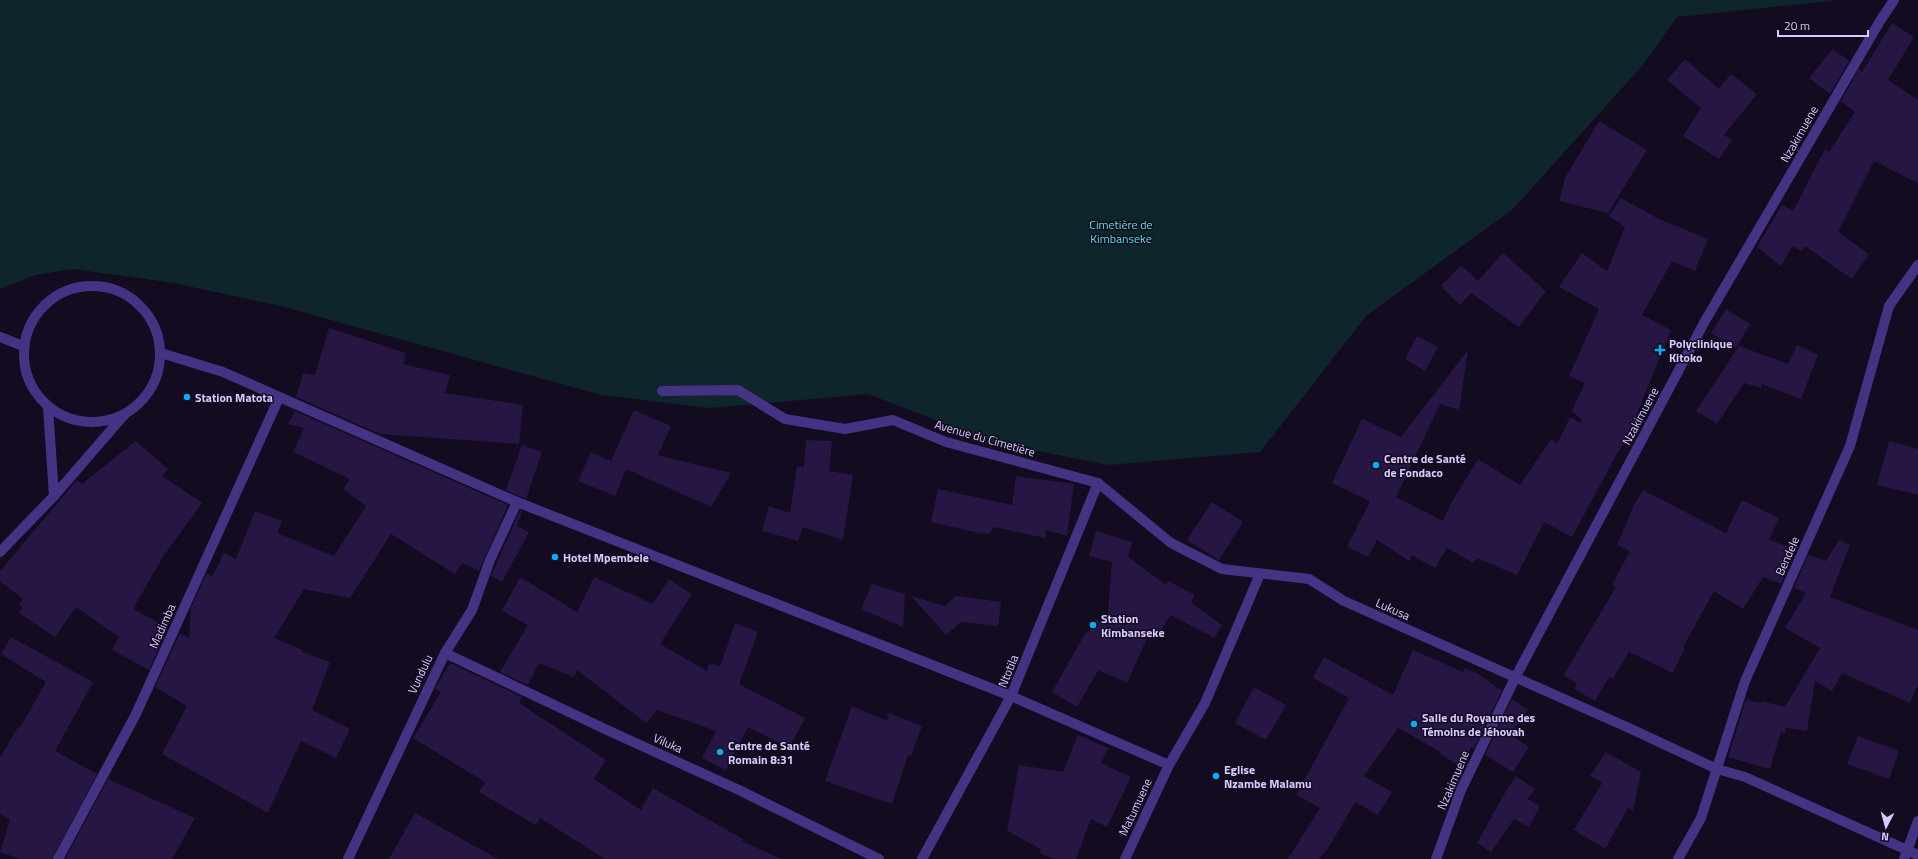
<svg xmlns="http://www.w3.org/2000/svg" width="1918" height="859" viewBox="0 0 1918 859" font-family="'Titillium Web',sans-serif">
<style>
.green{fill:#0e262b}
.building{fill:#271643}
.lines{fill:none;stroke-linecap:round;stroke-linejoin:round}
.minor{stroke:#443383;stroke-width:10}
.poi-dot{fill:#00b0f6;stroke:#130b20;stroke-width:1.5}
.labels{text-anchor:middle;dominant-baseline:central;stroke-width:3;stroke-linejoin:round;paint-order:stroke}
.street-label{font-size:12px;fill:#dacbff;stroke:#130b20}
.park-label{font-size:12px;fill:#4ee7dd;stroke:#130b20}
.poi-label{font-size:12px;font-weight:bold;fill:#dacbff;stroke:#130b20;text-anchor:start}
</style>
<rect width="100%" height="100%" fill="#130b20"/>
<path class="green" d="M0,0H1839L1677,17L1642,66L1513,209L1366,316L1260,452L1109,465L992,442L868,394L710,408L601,395L281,306L174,283L74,269L35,275L0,289Z"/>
<g class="building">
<path d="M1892,23L1914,37L1888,80L1918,100V183L1874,161L1838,232L1869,254L1852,279L1805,246L1802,251L1792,246L1781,266L1757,247L1782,205L1793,211L1825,149L1829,152L1855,112L1841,101L1859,69L1862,72Z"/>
<path d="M1833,49L1849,61L1830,94L1809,78Z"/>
<path d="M1685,59L1719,89L1731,74L1757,94L1724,135L1732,140L1719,159L1683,136L1701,108L1667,80Z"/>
<path d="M1599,121L1647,150L1608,213L1559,201L1565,178Z"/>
<path d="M1621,198L1659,219L1708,239L1695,271L1672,261L1642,315L1671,330L1631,428L1572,537L1544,522L1517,575L1477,558L1473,563L1447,548L1435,568L1412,555L1409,561L1377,540L1368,557L1347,547L1370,501L1332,483L1362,419L1401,437L1468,350L1459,410L1440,404L1396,497L1443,521L1451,503L1478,459L1520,485L1551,439L1557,444L1570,417L1580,423L1582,420L1572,411L1585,383L1569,376L1599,309L1559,287L1582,253L1607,271L1625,227L1609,216Z"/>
<path d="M1503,253L1546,291L1519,327L1471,293L1460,305L1441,286L1461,265L1478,281Z"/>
<path d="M1726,309L1750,324L1736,348L1711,333Z"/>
<path d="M329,328L406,353L403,364L450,375L445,393L523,405L519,444L380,434L296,397L303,373L315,375Z"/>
<path d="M1417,336L1438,347L1425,371L1405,359Z"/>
<path d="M1797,345L1818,355L1801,399L1762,384L1761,388L1744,383L1717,424L1696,411L1739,346L1788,364Z"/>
<path d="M634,410L671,426L658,455L731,473L711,507L626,469L615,496L578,481L591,452L611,461Z"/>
<path d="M295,411L508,505L479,571L462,563L455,574L391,534L350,598L304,589L274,638L303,650L302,652L330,662L312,710L350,729L336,758L301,741L268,813L162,754L187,706L155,687L180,633L189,638L191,607L207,573L212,577L224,553L236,559L255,511L282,521L277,533L334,556L366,506L343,489L350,479L293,452L304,428L288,424Z"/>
<path d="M806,440L832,441L829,471L853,475L843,540L803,527L798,541L762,531L769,506L790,513L797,466L804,467Z"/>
<path d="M136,441L168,469L162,476L202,503L162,558L133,609L168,627L149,670L112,650L119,637L76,607L55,637L19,613L22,607L19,605L23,599L0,581V571L77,480L82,484Z"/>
<path d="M1889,441L1918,449V495L1877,485Z"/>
<path d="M522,445L542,452L526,499L506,490Z"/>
<path d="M1016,476L1074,484L1067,536L1046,530L1045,538L994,527L989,534L979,533L931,522L938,489L1012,505Z"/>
<path d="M1643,490L1726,533L1742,500L1779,518L1769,540L1796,550L1781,584L1763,577L1743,609L1714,591L1683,647L1685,648L1673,673L1629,652L1613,679L1609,677L1595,701L1574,689L1577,683L1563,676L1616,587L1612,585L1630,551L1617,545L1634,505Z"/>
<path d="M1212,502L1243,522L1219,560L1187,540Z"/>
<path d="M520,510L522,511L517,526L529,532L502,582L491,576Z"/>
<path d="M1096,531L1132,542L1128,557L1166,585L1168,581L1195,595L1191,603L1222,625L1214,638L1171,615L1154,640L1148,636L1127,683L1098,670L1077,707L1052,692L1086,632L1089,633L1096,619L1107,625L1112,562L1089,556Z"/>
<path d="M1839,540L1850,545L1830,597L1918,630V684L1910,703L1842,673L1832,691L1815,681L1807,731L1786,728L1785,733L1781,732L1770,769L1728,757L1746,700L1761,703L1762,701L1785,707L1820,648L1785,628L1806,593L1794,588L1808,555L1826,561Z"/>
<path d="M520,577L577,612L594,577L653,604L669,579L692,594L660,644L707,671L709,663L720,666L735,623L758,632L739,684L805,718L789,748L748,727L726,770L702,758L716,731L657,710L646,723L577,670L574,677L539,663L528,685L500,672L528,625L502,611Z"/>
<path d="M872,584L905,594L903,627L861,609Z"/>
<path d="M911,596L945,606L956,596L1001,602L998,626L961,622L946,635Z"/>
<path d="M11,637L93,682L55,751L97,774L52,859H21L0,852L10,820L0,814V758L18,727L20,728L46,682L1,654Z"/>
<path d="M1413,650L1463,672L1465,668L1477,673L1502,691L1474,748L1471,747L1460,766L1440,754L1441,752L1398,728L1364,776L1392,792L1378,815L1355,802L1329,847L1319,859H1288L1320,808L1296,795L1349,698L1313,678L1324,657L1393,695Z"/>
<path d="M450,663L522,697L519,703L606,760L594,779L641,810L653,788L743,839L742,841L781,859H605L540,818L536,825L479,792L485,782L413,738L441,692L435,689Z"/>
<path d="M1254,687L1286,705L1266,740L1235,723Z"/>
<path d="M1512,699L1528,710L1510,735L1529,747L1513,772L1485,755Z"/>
<path d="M852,706L887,721L889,713L922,726L911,756L908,755L892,804L825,781Z"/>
<path d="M1078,735L1108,748L1101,763L1131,777L1107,827L1091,819L1076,859H1055L1040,853L1041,849L1007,831L1019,765L1063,772Z"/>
<path d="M1858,736L1899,751L1889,779L1847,764Z"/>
<path d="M1606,752L1641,772L1633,811L1628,808L1605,849L1574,830L1602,783L1590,776Z"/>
<path d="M1516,776L1535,789L1527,799L1540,806L1529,827L1514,819L1491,852L1477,843L1507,789Z"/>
<path d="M108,779L195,818L172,859H65Z"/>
<path d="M415,813L498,859H389Z"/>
</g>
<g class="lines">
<g class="minor">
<circle cx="92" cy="354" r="68"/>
<path d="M0,337L23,346"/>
<path d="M161,353L223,372L517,502L1011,696L1169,765L1205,703L1260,574"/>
<path d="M662,391L738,390L785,419L845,429L893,420L946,442L1098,483L1171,543L1222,569L1309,579L1344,601L1629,728L1717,769L1745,777L1918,855"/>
<path d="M48,407L54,496"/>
<path d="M0,552L54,496L125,414"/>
<path d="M445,653L607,730L739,790L879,859"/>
<path d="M58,859L136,714L279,398"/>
<path d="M348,859L445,653L472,610L490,560L517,502"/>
<path d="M922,859L1011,696L1098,483"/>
<path d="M1125,859L1169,765"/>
<path d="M1436,859L1461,790L1515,678L1705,321L1880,21L1894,0"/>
<path d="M1678,859L1701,818L1745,681L1850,446L1889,306L1918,265"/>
<path d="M1904,859L1918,821"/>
</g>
</g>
<g class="poi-dot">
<path d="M1658 344h4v4h4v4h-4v4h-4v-4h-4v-4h4z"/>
<circle cx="187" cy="397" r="4"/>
<circle cx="1376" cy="465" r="4"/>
<circle cx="555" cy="557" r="4"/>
<circle cx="1093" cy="625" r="4"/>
<circle cx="1414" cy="724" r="4"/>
<circle cx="720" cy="752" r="4"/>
<circle cx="1216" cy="776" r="4"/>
</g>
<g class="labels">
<g class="street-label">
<text transform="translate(1799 134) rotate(-60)">Nzakimuene</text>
<text transform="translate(1640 416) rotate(-62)">Nzakimuene</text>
<text transform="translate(985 438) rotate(16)">Avenue du Cimetière</text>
<text transform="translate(1787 556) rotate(-66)">Bendele</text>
<text transform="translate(1393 609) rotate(24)">Lukusa</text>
<text transform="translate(162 626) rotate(-66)">Madimba</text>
<text transform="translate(1008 671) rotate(-68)">Ntotila</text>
<text transform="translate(420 674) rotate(-65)">Vundulu</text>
<text transform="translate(668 743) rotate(24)">Viluka</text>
<text transform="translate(1453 780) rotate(-67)">Nzakimuene</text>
<text transform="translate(1135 807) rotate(-65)">Matumuene</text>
</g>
<g class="park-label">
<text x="1121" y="224">Cimetière de<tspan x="1121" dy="14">Kimbanseke</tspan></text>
</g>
<g class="poi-label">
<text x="1669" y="343">Polyclinique<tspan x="1669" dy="14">Kitoko</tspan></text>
<text x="195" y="397">Station Matota</text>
<text x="1384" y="458">Centre de Santé<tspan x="1384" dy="14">de Fondaco</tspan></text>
<text x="563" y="557">Hotel Mpembele</text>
<text x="1101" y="618">Station<tspan x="1101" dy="14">Kimbanseke</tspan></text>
<text x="1422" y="717">Salle du Royaume des<tspan x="1422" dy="14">Témoins de Jéhovah</tspan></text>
<text x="728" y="745">Centre de Santé<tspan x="728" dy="14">Romain 8:31</tspan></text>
<text x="1224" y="769">Eglise<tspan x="1224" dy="14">Nzambe Malamu</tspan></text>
</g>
</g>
<g transform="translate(1886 827) rotate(186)" stroke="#130b20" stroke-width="3" paint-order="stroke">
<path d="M0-3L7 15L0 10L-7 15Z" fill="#dacbff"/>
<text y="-6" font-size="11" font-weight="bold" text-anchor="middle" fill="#dacbff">N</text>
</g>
<path d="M1778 30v6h90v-6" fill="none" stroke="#dacbff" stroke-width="2"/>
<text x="1784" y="30" font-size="12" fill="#dacbff" stroke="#130b20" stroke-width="3" paint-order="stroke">20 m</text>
</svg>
